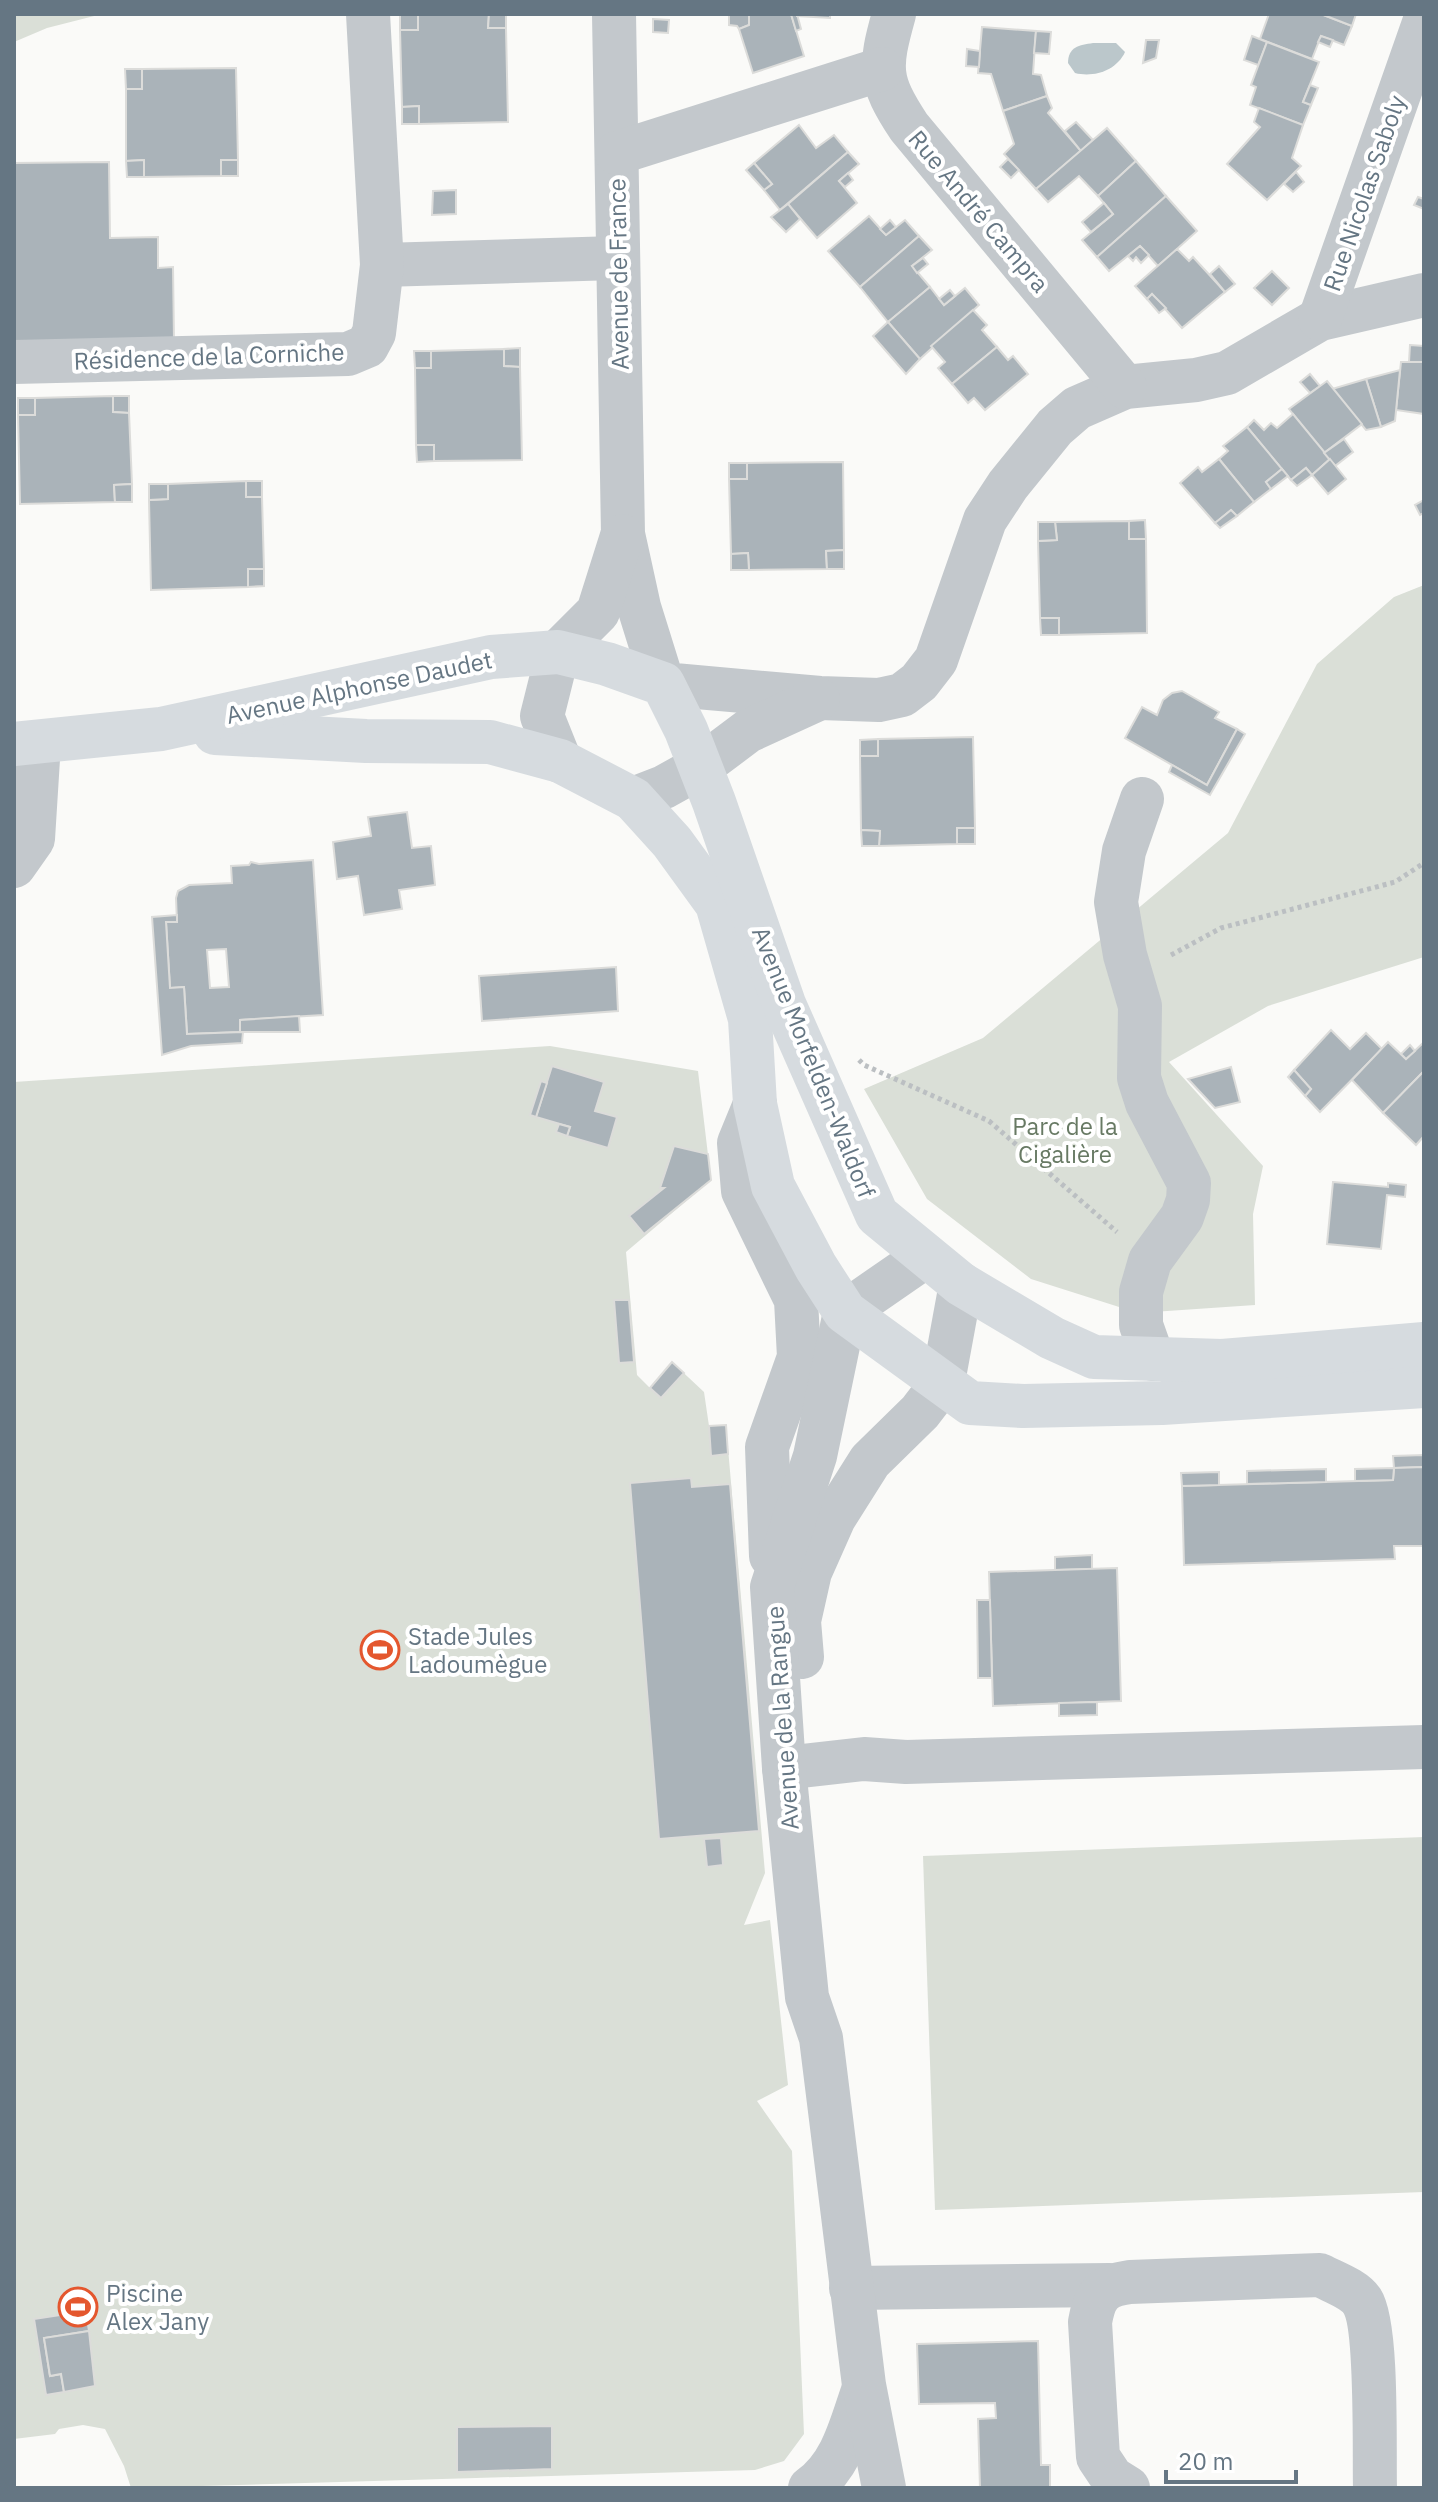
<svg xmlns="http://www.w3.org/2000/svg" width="1438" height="2502" viewBox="0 0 1438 2502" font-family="'IBM Plex Sans',sans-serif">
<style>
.green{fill:#dadfd7}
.water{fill:#bbc7cb}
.building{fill:#aab3b9;stroke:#dcdcda;stroke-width:2;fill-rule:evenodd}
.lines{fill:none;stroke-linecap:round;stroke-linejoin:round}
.path{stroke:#bbbfc2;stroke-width:5;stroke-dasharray:4 4;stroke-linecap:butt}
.minor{stroke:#c3c8cc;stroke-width:44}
.major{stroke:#d6dbdf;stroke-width:44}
.labels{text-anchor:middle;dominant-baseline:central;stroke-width:8;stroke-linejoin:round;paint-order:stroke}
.street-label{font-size:24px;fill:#657683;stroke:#fff}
.park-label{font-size:24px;fill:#687a64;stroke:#fff}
.poi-label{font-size:24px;fill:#657683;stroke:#fff;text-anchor:start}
</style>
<rect width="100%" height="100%" fill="#fafaf8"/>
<g class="green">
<path d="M14,14H102L47,28L14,42Z"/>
<path d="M1424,585V957L1268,1006L1169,1062L1263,1166L1253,1214L1255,1305L1138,1313L1031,1279L927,1199L864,1089L983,1038L1228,833L1317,664L1394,597Z"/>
<path d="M550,1046L698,1071L711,1180L626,1252L637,1375L650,1388L672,1362L704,1392L709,1426L726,1425L765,1873L744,1925L770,1920L788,2085L757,2101L792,2151L804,2434L784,2461L755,2470L131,2488L124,2466L105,2429L83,2425L59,2429L55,2434L14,2439V1082Z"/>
<path d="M1424,1837V2192L935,2210L923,1856Z"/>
</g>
<path class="water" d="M1093,43H1116L1125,52C1117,70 1094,78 1075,73L1068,63C1068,47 1079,45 1093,43Z"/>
<g class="building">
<rect x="400" y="14" width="18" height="16"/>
<path d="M418,14H489L488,28H506L508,122L419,124V106L402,107L400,30H418Z"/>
<path d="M489,14H506V28H488Z"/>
<path d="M729,14H749V25L739,29L737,26L729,25Z"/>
<path d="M749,14H791L804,56L753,73L739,29L749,25Z"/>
<path d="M791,14H797L801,29L796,31Z"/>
<path d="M797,14H830V18L797,16Z"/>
<path d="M1269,14H1321L1352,26L1344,45L1321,36L1312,59L1260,39Z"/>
<path d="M1321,14H1356L1352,26Z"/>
<path d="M653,19L669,20L668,33L653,32Z"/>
<path d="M982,27L1036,31L1033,74L1041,75L1047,96L1003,111L991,74L978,73Z"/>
<path d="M1036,31L1051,32L1049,54L1034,53Z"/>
<path d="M1252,36L1267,42L1258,65L1244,60Z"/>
<path d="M1321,36L1333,40L1330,47L1318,42Z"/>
<path d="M1146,40H1159L1156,58L1143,63Z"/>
<path d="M1267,42L1319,62L1303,102L1311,105L1303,125L1250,105L1256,87L1251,85Z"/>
<path d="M967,49L980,51L979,67L966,66Z"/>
<path d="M236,68L238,160H221V176L144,177V160L126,161V89H142V69Z"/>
<path d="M125,69H142V89H126Z"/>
<path d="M1310,85L1318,88L1311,105L1303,102Z"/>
<path d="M1047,96L1052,108L1048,113L1081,151L1036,189L1004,154L1014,144L1003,111Z"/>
<path d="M419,106V124H402V107Z"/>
<path d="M1259,108L1303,125L1292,158L1301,166L1267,200L1227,164L1260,127L1254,122Z"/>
<path d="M1076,122L1093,140L1081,151L1065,131Z"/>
<path d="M799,125L816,148L834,135L848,152L780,210L764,190L772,184L754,163Z"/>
<path d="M1107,128L1136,161L1098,196L1079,176L1048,202L1036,189Z"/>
<path d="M848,152L859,164L839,181L857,203L817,238L788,204Z"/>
<path d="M1008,159L1019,170L1011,178L1000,167Z"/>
<path d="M144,160V177H127L126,161Z"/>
<rect x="221" y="160" width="17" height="16"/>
<path d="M1136,161L1166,196L1097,257L1082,240L1113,214L1098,196Z"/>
<path d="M109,162L110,238L158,237V268L173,267L174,341L14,343V163Z"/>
<path d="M754,163L772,184L764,190L746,170Z"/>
<path d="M1296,172L1304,182L1293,192L1284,184Z"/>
<path d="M848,173L853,180L845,187L839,181Z"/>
<path d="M456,190V214L432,215L433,191Z"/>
<path d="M1166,196L1197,231L1158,266L1140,246L1109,271L1097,257Z"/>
<path d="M1418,197L1424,199V209L1414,205Z"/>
<path d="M1104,203L1113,214L1091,232L1082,222Z"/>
<path d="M788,204L800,219L786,232L771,217Z"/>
<path d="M869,216L886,235L905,220L919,236L860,287L828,251Z"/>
<path d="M890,220L896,227L886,235L880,229Z"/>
<path d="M919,236L932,250L912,266L930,287L888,322L860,287Z"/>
<path d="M1140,246L1149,255L1141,263L1136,257L1133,261L1128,256Z"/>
<path d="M1177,249L1189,261L1193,257L1225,292L1182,328L1152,294L1147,299L1135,286Z"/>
<path d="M923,258L928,264L917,273L912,266Z"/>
<path d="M1219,266L1235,284L1225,292L1210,274Z"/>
<path d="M1272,271L1289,288L1272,305L1254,288Z"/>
<path d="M930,287L944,305L965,288L979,305L920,359L888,322Z"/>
<path d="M950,290L955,296L944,305L939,299Z"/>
<path d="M1152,294L1166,308L1159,313L1147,299Z"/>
<path d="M973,310L987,325L982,330L997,347L952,384L938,368L945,362L931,346Z"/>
<path d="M888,322L920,359L906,374L873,336Z"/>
<path d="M1410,345L1424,346V362H1409Z"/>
<path d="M997,347L1008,360L1013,356L1028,374L985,410L974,398L968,403L952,384Z"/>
<path d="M520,348V367L504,366V349Z"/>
<path d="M504,349V366L520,367L522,460L434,461V445H416L415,368H431V351Z"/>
<path d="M414,351H431V368H415Z"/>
<path d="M1401,362H1424V414L1396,410Z"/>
<path d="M1400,370L1395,421L1381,427L1366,379Z"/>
<path d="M1310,374L1320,386L1310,393L1300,382Z"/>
<path d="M1366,379L1381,427L1366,430L1332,389Z"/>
<path d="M1327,381L1362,424L1324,453L1289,409Z"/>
<path d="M113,396H129V413L113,412Z"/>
<path d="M113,396V412L129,413L132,484L114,485L115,502L20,504L18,415H35V398Z"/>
<rect x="18" y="398" width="17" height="17"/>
<path d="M1293,414L1330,459L1312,475L1306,468L1291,480L1247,427L1254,420L1264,430L1271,423L1277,428Z"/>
<path d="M1247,427L1282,469L1266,482L1271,489L1254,502L1219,459L1228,451L1223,446Z"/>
<path d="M1344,439L1353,452L1335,466L1324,453Z"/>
<path d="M416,445H434V461L417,462Z"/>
<path d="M1219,459L1254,502L1237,516L1231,510L1215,523L1180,483L1198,467L1202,472Z"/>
<path d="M1330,459L1346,479L1328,494L1312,475Z"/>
<path d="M843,462L844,550L826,551L827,569L749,570L748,553L731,554L729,479H747V463Z"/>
<rect x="729" y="463" width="18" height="16"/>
<path d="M1306,468L1312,475L1297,486L1291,480Z"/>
<path d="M1282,469L1288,476L1271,489L1266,482Z"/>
<rect x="246" y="481" width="16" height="16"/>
<path d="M246,481V497H262L264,569H248V587L151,590L149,500L168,499V484Z"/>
<path d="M132,484V502H115L114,485Z"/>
<path d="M149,484H168V499L149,500Z"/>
<path d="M1424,500V513L1420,515L1415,505Z"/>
<path d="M1231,510L1237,516L1220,528L1215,523Z"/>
<path d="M1145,520L1146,539H1129V521Z"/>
<path d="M1129,521V539H1146L1147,633L1059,635V618H1040L1038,541L1057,540L1055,522Z"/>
<path d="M1038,522H1055L1057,540L1038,541Z"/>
<path d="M844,550V569H827L826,551Z"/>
<path d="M748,553L749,570H731V554Z"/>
<path d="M248,569H264V586L248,587Z"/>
<path d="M1040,618H1059V635H1041Z"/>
<path d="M1182,691L1219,712L1215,718L1237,729L1207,785L1125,738L1142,707L1157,715L1163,700L1172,693Z"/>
<path d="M1237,729L1245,734L1210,795L1169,772L1172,765L1207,785Z"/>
<path d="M973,737L975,828H957V844L879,846L880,831L861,830L860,756H878V739Z"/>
<path d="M878,739V756H860V740Z"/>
<path d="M407,812L412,848L431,846L435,885L399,890L402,909L364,915L358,876L337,879L333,842L371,836L368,817Z"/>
<rect x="957" y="828" width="18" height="16"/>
<path d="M861,830L880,831L879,846H862Z"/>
<path d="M313,860L323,1015L240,1020V1032L187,1034L184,987L170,988L166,922H177L176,898L178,891L189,885L232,883L231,866L249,865L251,862L259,864ZM226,949L229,987L210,988L207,950Z"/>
<path d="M177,915V922H166L170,988L184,987L187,1034L243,1032L242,1043L191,1046L162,1055L152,917Z"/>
<path d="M616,967L618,1011L482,1021L479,976Z"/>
<path d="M299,1016L300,1032H240V1020Z"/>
<path d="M1331,1030L1350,1049L1366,1033L1382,1049L1320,1112L1305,1096L1311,1089L1294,1070Z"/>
<path d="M1388,1042L1406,1059L1424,1042V1071L1383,1113L1352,1080Z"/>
<path d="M1410,1045L1415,1051L1406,1059L1401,1054Z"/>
<path d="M552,1066L604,1082L595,1111L617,1117L608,1148L567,1136L570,1127L536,1117Z"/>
<path d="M1231,1067L1240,1102L1215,1108L1188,1079Z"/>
<path d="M1294,1070L1311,1089L1305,1096L1288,1077Z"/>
<path d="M1424,1071V1136L1416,1145L1383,1113Z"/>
<path d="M541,1081L547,1083L536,1117L530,1115Z"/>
<path d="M559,1124L570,1127L567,1136L556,1132Z"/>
<path d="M674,1146L708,1154L711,1180L644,1234L629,1216L664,1188H660Z"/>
<path d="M1333,1182L1388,1187V1183L1406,1185L1405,1197L1387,1195L1381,1249L1327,1244Z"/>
<path d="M614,1300H629L634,1362L619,1363Z"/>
<path d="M672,1362L684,1373L661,1398L650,1388Z"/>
<path d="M726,1425L728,1454L711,1456L709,1426Z"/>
<path d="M1424,1455V1467L1394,1468L1393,1456Z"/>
<path d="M1424,1467V1546H1394L1395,1559L1184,1565L1182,1486L1393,1480L1394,1468Z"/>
<path d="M1394,1468L1393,1480L1355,1481V1469Z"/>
<path d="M1326,1469V1482L1247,1484V1471Z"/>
<path d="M1219,1472V1485L1182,1486L1181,1473Z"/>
<path d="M691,1478L692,1487L730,1484L759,1831L659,1839L630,1483Z"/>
<path d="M1092,1555V1569L1055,1570V1557Z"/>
<path d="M1117,1568L1121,1701L993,1706L989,1572Z"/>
<path d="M977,1600H990L992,1678H978Z"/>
<path d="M1097,1702V1715L1059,1716V1703Z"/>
<path d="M721,1838L723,1865L707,1867L704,1839Z"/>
<path d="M86,2311L89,2331L44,2338L50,2376L61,2374L64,2392L46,2395L34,2319Z"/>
<path d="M89,2331L95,2386L64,2392L61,2374L50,2376L44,2338Z"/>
<path d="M1038,2341L1041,2465H1050V2487L980,2488L978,2419L996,2418L995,2403L919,2404L917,2344Z"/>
<path d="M552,2426V2469L457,2472V2427Z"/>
</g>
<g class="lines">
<g class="path">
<path d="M1171,955L1221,928L1395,882L1424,863"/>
<path d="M859,1060L864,1065L989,1121L1117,1232"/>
</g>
<g class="minor">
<path d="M614,14L623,534L639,607L663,684L820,698L879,700L902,695L919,682L936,660L985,520L1008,485L1055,427L1077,408L1125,387L1196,380L1227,373L1320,319L1424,295"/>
<path d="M894,14C879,68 878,80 909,127L1125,387"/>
<path d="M617,153L882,69"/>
<path d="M382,265L616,258"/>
<path d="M1320,319L1424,23"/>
<path d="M14,362L348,354L367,346L374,333L382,265L368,14"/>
<path d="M560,761L542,716L558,652L598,612L622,536"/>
<path d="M633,799L664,787L700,767L748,731L818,699"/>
<path d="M1142,799L1124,851L1116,902L1125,955L1140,1006L1139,1078L1147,1103L1189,1183L1188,1200L1182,1217L1150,1261L1141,1292V1325L1153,1359"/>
<path d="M14,866L33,839L39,743"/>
<path d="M755,1104L739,1143L743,1191L796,1300L799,1357L767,1447L771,1556"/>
<path d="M802,1657L799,1621L810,1572L834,1518L870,1461L920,1412L943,1382L961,1284"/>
<path d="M784,1768L864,1759L906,1762L1424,1747"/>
<path d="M851,2288L1110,2285"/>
<path d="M810,2488C843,2465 851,2424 864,2388"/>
<path d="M884,2488L864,2385L821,2038L807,1997L784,1768L772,1587L815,1456L845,1312L926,1256"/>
<path d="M1128,2488L1112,2478L1098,2457L1090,2322C1095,2294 1102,2286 1130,2282L1320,2275C1333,2282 1354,2289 1362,2301C1378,2325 1374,2453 1375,2488"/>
</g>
<g class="major">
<path d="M215,733L366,741L490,742L560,761L633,799L672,842L717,904L750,1019L755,1104L773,1186L816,1267L845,1312L970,1403L1023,1406L1162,1403L1424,1386"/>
<path d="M14,744L161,729L491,657L558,652L607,664L663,684L686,730L714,802L784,1004L877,1215L961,1284L1052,1338L1094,1357L1222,1361L1424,1344"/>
</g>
</g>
<defs>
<g id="stadium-ring" transform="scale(2)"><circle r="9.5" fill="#fff" stroke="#e4572e" stroke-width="1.5"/><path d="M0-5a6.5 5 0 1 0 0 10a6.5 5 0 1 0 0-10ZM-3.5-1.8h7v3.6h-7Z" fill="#e4572e"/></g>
</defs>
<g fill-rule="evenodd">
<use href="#stadium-ring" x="380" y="1650"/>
<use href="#stadium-ring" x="78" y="2307"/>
</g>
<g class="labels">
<g class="street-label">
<text transform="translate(1364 193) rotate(-71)">Rue Nicolas Saboly</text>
<text transform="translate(979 211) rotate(50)">Rue André Campra</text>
<text transform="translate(618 274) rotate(-91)">Avenue de France</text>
<text transform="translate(209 356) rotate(-2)">Résidence de la Corniche</text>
<text transform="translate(359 687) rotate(-12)">Avenue Alphonse Daudet</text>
<text transform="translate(814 1062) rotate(68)">Avenue Morfelden-Waldorf</text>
<text transform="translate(782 1718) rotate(-94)">Avenue de la Rangue</text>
</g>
<g class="park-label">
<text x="1065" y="1126">Parc de la<tspan x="1065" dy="28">Cigalière</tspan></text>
</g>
<g class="poi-label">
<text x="408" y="1636">Stade Jules<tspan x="408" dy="28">Ladoumègue</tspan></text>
<text x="106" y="2293">Piscine<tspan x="106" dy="28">Alex Jany</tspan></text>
</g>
</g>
<rect width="1438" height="2502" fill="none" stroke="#657683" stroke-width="32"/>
<path d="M1166 2470v12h130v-12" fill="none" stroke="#657683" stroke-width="4"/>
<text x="1178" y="2470" font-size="24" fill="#657683" stroke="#ffffff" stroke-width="6" paint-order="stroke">20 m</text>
</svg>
